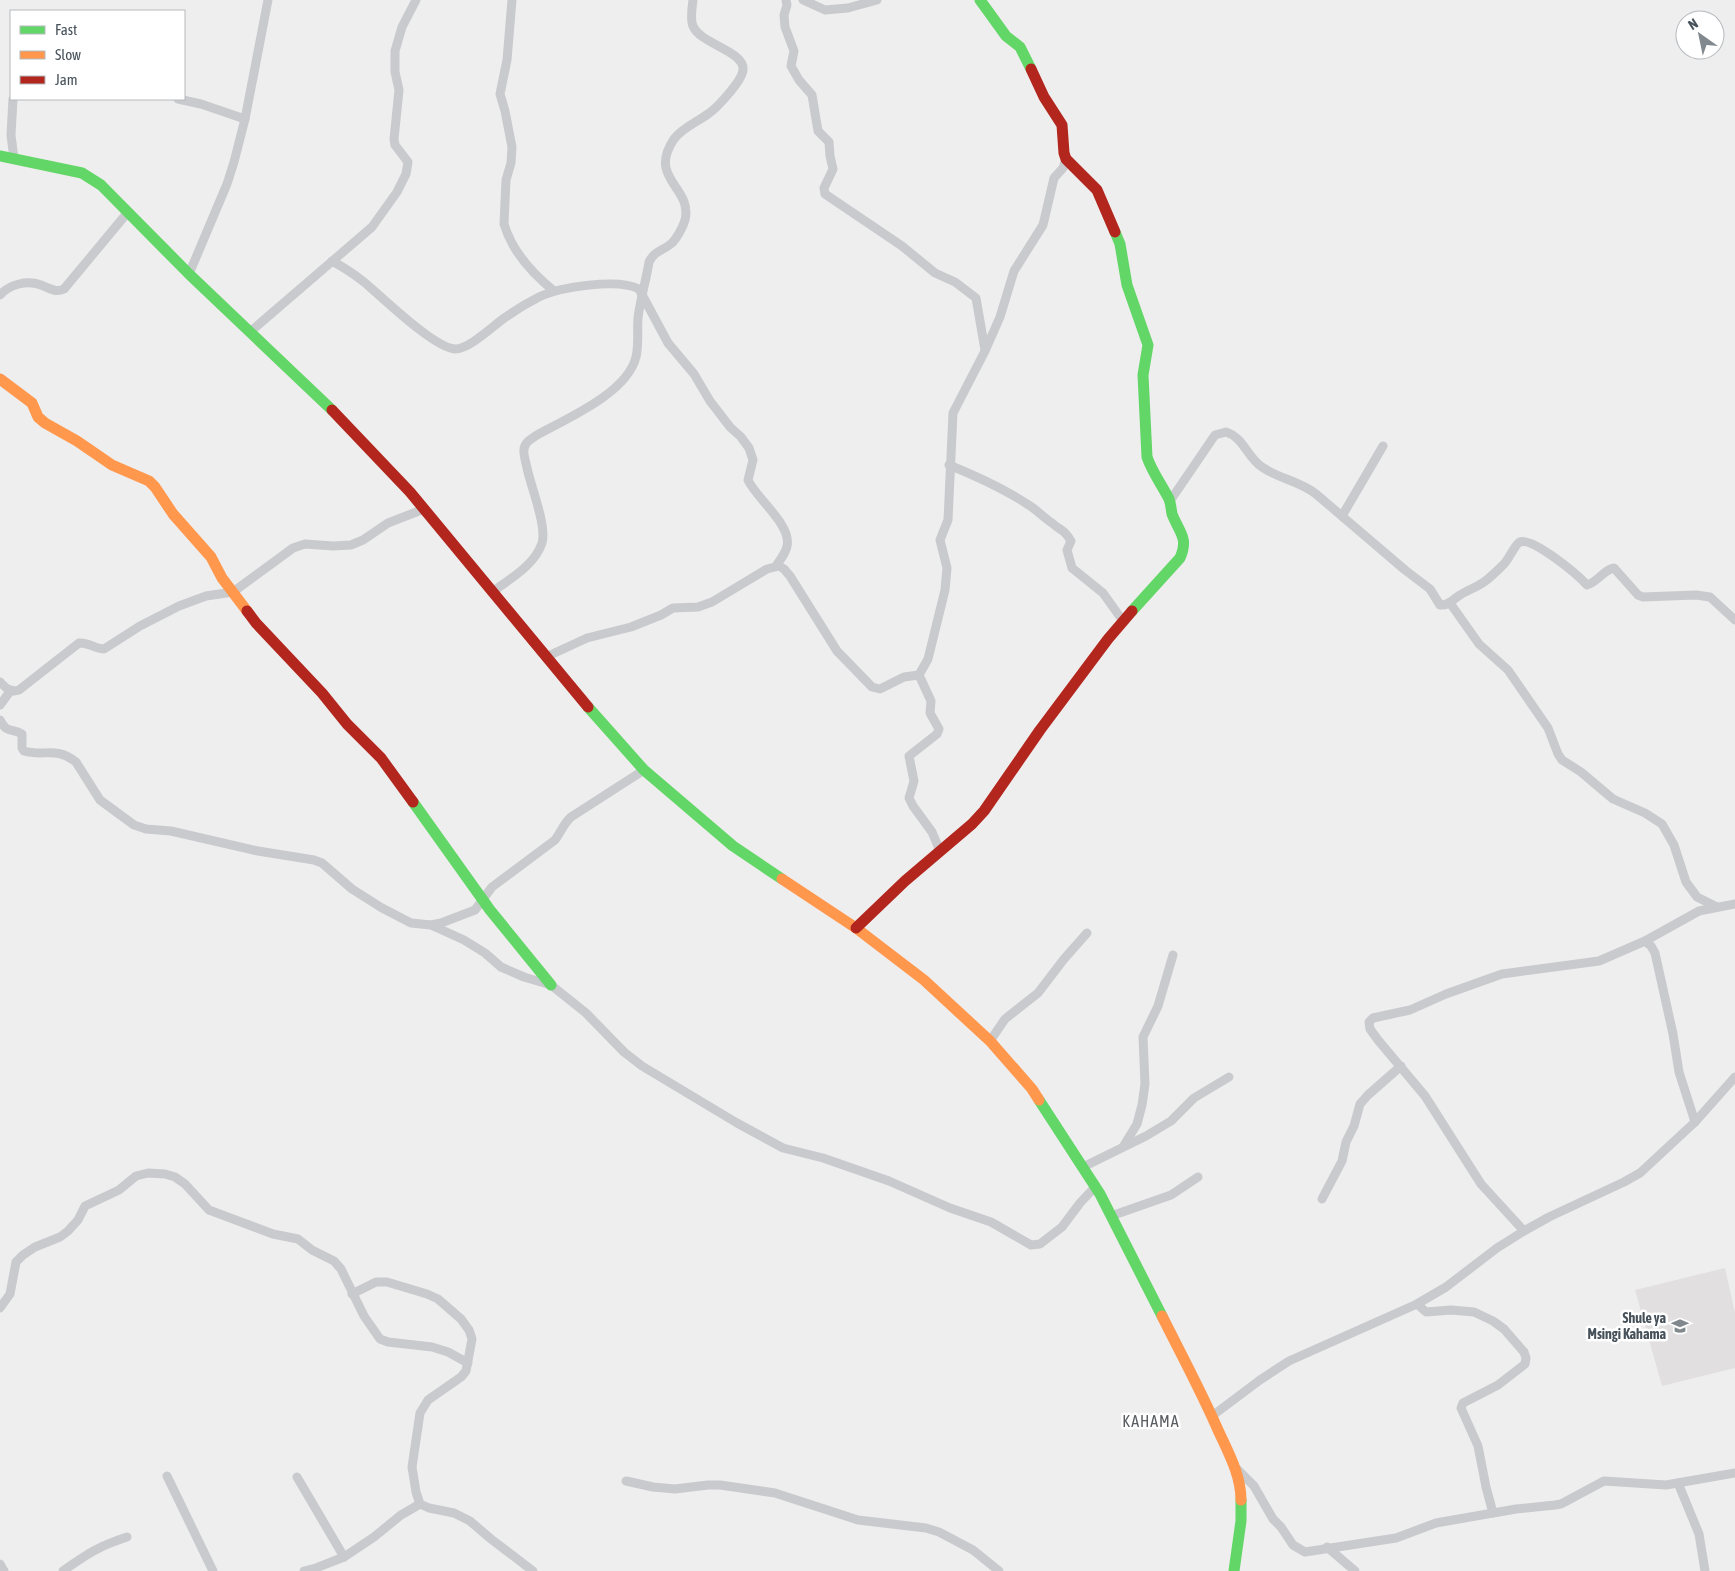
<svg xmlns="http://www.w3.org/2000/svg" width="1735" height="1571" viewBox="0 0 1735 1571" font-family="'Asap Condensed',sans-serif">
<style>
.education{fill:#e1dfe0}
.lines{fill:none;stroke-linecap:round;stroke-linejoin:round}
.street{stroke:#c8cacd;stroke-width:9}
.fast{stroke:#63d668;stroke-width:11}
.slow{stroke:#ff974d;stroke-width:11}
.jam{stroke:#b3261e;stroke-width:11}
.labels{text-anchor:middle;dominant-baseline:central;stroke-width:5;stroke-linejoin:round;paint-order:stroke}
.poi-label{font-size:14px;font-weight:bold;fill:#46515a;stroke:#fff;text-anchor:end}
.quarter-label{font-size:16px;letter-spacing:1px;fill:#5a5e62;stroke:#fff}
</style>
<rect width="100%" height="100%" fill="#efeeee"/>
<path class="education" d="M1725,1268L1735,1313V1368L1662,1386L1635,1290Z"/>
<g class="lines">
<g class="street">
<path d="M512,0L507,60L500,94L505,111L512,147L511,163L506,180L504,224C512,251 533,274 554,291"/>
<path d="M786,0L787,5L784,15L785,27L794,51L791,66L799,80L812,95L818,131L829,142L830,156L833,169L824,188L825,194L902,246L935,273L955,282L976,298L985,350"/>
<path d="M803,0L825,10L848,8L877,0"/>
<path d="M13,99L11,135L14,159"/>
<path d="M178,99L201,104L245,119"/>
<path d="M332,261C343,267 354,274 364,282C382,297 434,348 455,349C469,349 492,327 503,319C514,311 527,303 539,297C560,287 618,278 639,289L668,343L694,374L710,401L730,427L741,437L749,448L753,460L748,480C756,498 792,525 787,546C786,553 780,560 776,566"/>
<path d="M189,274L227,184L234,162L245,119L268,0"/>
<path d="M0,295C10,284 27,280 41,285C49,288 55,293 64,289L128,212"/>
<path d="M250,332L372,227L397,192L406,174L408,162L395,145L394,139L399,90L395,72V51L402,27L416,0"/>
<path d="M949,465C976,476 1003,488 1027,504C1036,509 1043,517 1052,523C1062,532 1063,528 1071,541L1067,550L1072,568L1103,593L1123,621"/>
<path d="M1170,501L1215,435L1226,432C1243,437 1248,458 1262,467C1279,479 1300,481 1316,494L1405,570L1430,589L1440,605C1449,606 1453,599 1460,595C1468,590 1477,587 1484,582C1491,577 1498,570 1504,564C1509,559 1515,544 1520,542C1533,537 1578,575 1587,585C1598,582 1603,570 1614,568L1638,595L1643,597L1696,595L1710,597L1735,620"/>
<path d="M1342,516L1383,446"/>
<path d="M492,592C510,579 535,565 542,543C547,526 531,487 527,468C526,462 523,455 524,449C525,442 531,439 537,435C568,418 627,393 636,357C639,344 637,331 638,318C640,300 646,281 649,262C655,250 663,251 672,243C677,238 683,227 685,220C693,187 647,179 674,139C682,128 697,122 708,114C717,108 742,81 743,70C745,51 700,44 693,26C690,20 692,8 693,0"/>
<path d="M1450,603L1479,644L1508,670L1548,728L1558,754L1562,760L1581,772L1613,799L1645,813L1662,824L1674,845L1686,882L1697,897L1717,907"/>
<path d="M546,657L587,638L631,627L661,615L673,608L698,607L712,602L767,569L779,566L784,569L790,576L837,651L872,687L880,689L904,677L919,675"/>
<path d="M0,682C6,688 10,693 19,690L79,643C88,642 95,649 104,649L140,626L179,606L206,596L233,592L293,548L305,544L333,546L351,545L363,540L388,523L424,509"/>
<path d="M0,705L11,690"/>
<path d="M0,720C7,734 12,728 22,734V748L24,751C44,757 56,746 76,762L100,800L134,825L146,829L171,831L258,851L314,860L322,863L352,889L382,908L411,923L431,925L441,923L475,910L492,887L555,840C561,832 564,823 571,817L644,770"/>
<path d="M940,851L932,832L913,806L909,798L914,781L909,756L937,734L939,729L930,713L931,701L919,675L928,659L945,590L947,568L940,540L948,520L953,413L985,351L1000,317L1014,271L1043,225L1054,178L1063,168L1066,159"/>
<path d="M431,925L464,940L485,953L501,967L524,977L551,985L586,1013L624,1052L642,1066L737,1123L783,1148L823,1158L889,1181L950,1208L991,1222L1031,1245L1040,1244L1062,1227L1080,1203L1095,1187"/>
<path d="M1645,941L1651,946L1655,953L1673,1034L1679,1072L1695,1122"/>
<path d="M990,1041L1005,1019L1038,993L1064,959L1087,933"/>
<path d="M1123,1147L1137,1124L1142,1105L1145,1084L1143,1037L1158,1006L1173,955"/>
<path d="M1083,1167L1146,1136L1171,1121L1194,1098L1229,1077"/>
<path d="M1322,1199L1342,1161L1346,1142L1354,1126L1360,1104L1368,1095L1401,1066"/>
<path d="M1111,1216L1171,1195L1198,1177"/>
<path d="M1524,1231L1481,1184L1425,1096L1378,1040L1370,1029L1369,1022L1373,1018L1410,1010L1446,994L1502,974L1599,961L1645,941L1699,911L1735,904"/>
<path d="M352,1294L376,1282H387L427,1294L438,1299L461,1319L469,1330L472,1339L466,1371L461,1377L428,1400L420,1413L412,1467L416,1492L420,1504L429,1508L454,1513L470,1521L491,1539L533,1571"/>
<path d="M1417,1304L1426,1312L1451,1310L1474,1312L1493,1321L1504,1329L1524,1352L1526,1358L1525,1364L1498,1385L1463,1403L1461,1408L1478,1446L1486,1487L1493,1513"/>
<path d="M0,1308L10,1294L16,1262L23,1255L35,1247L60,1237L68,1231L78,1220L85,1206L119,1190L136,1176L148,1173L165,1174L175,1177L185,1184L209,1210L273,1234L298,1239L312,1250L334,1261L341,1269L364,1316L380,1339L388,1342L432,1347L448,1352L468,1363"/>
<path d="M1212,1416L1260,1380L1289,1361L1417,1304L1446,1287L1497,1248L1524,1231L1549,1217L1624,1182L1640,1173L1695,1122L1735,1077"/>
<path d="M1237,1469L1254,1486L1273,1519L1281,1527L1293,1545L1305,1552L1396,1538L1436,1523L1516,1509L1555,1505L1561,1504L1604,1481L1666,1485L1735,1473"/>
<path d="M167,1476L213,1571"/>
<path d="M297,1477L344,1557"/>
<path d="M626,1481L653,1487L675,1489L708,1485H720L775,1493L858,1520L926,1528L939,1532L973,1550L999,1571"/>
<path d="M1678,1483L1699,1534L1705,1571"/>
<path d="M1327,1547L1355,1571"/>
<path d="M0,1564L4,1571"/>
<path d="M63,1571C87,1554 99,1546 127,1537"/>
<path d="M304,1571L316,1568L344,1557L374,1537L401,1515L420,1504"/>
</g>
<g class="fast">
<path d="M980,0L1006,36L1020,47L1031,69"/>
<path d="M0,156L82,173L101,185L189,274L332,410"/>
<path d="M1115,232L1120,244L1127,285L1148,345L1143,375L1147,457C1152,472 1162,485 1169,499C1171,504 1171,509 1172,514C1179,532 1189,538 1180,558L1132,611"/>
<path d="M588,707L644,770L733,846L782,879"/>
<path d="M413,802L490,910L551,985"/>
<path d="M1039,1100L1100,1194L1162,1316"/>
<path d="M1234,1571L1241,1521V1500"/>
</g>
<g class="slow">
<path d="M0,379L32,403L38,417L45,423L77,441L112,465L149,481L155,487L173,514L211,557L222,578L247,611"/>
<path d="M782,879L856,928L924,980L990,1041L1032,1089L1039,1100"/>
<path d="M1162,1316C1181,1354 1201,1391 1218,1430C1228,1452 1241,1475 1241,1500"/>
</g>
<g class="jam">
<path d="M1031,69L1044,97L1062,125L1064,153L1066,159L1097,190L1115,232"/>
<path d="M332,410L410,492L588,707"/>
<path d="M247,611L256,623L322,693L347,724L381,758L413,802"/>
<path d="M856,928L905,881L972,824L984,811L1040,730L1108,639L1132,611"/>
</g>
</g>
<defs>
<g id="school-bare" transform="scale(1.35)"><path d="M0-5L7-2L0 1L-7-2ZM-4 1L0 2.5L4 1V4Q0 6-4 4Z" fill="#81888e" stroke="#fff" stroke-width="2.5" paint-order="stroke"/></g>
</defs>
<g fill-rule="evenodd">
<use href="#school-bare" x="1680" y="1326"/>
</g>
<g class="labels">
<g class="poi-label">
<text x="1666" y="1318">Shule ya<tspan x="1666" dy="16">Msingi Kahama</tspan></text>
</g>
<g class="quarter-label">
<text x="1151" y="1421">KAHAMA</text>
</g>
</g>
<rect x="10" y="10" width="175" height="90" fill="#ffffff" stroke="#b5b9bd"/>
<rect x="20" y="26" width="25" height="8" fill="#63d668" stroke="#b5b9bd"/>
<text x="55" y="35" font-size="15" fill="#46515a">Fast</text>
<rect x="20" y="51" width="25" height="8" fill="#ff974d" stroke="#b5b9bd"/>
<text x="55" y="60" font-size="15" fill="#46515a">Slow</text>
<rect x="20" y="76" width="25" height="8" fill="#b3261e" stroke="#b5b9bd"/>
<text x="55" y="85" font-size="15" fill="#46515a">Jam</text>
<g transform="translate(1700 35) rotate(327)"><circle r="24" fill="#ffffff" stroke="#b5b9bd"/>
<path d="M0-4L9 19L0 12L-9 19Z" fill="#81888e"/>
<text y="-8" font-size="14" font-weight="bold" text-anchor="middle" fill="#46515a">N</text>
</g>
</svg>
